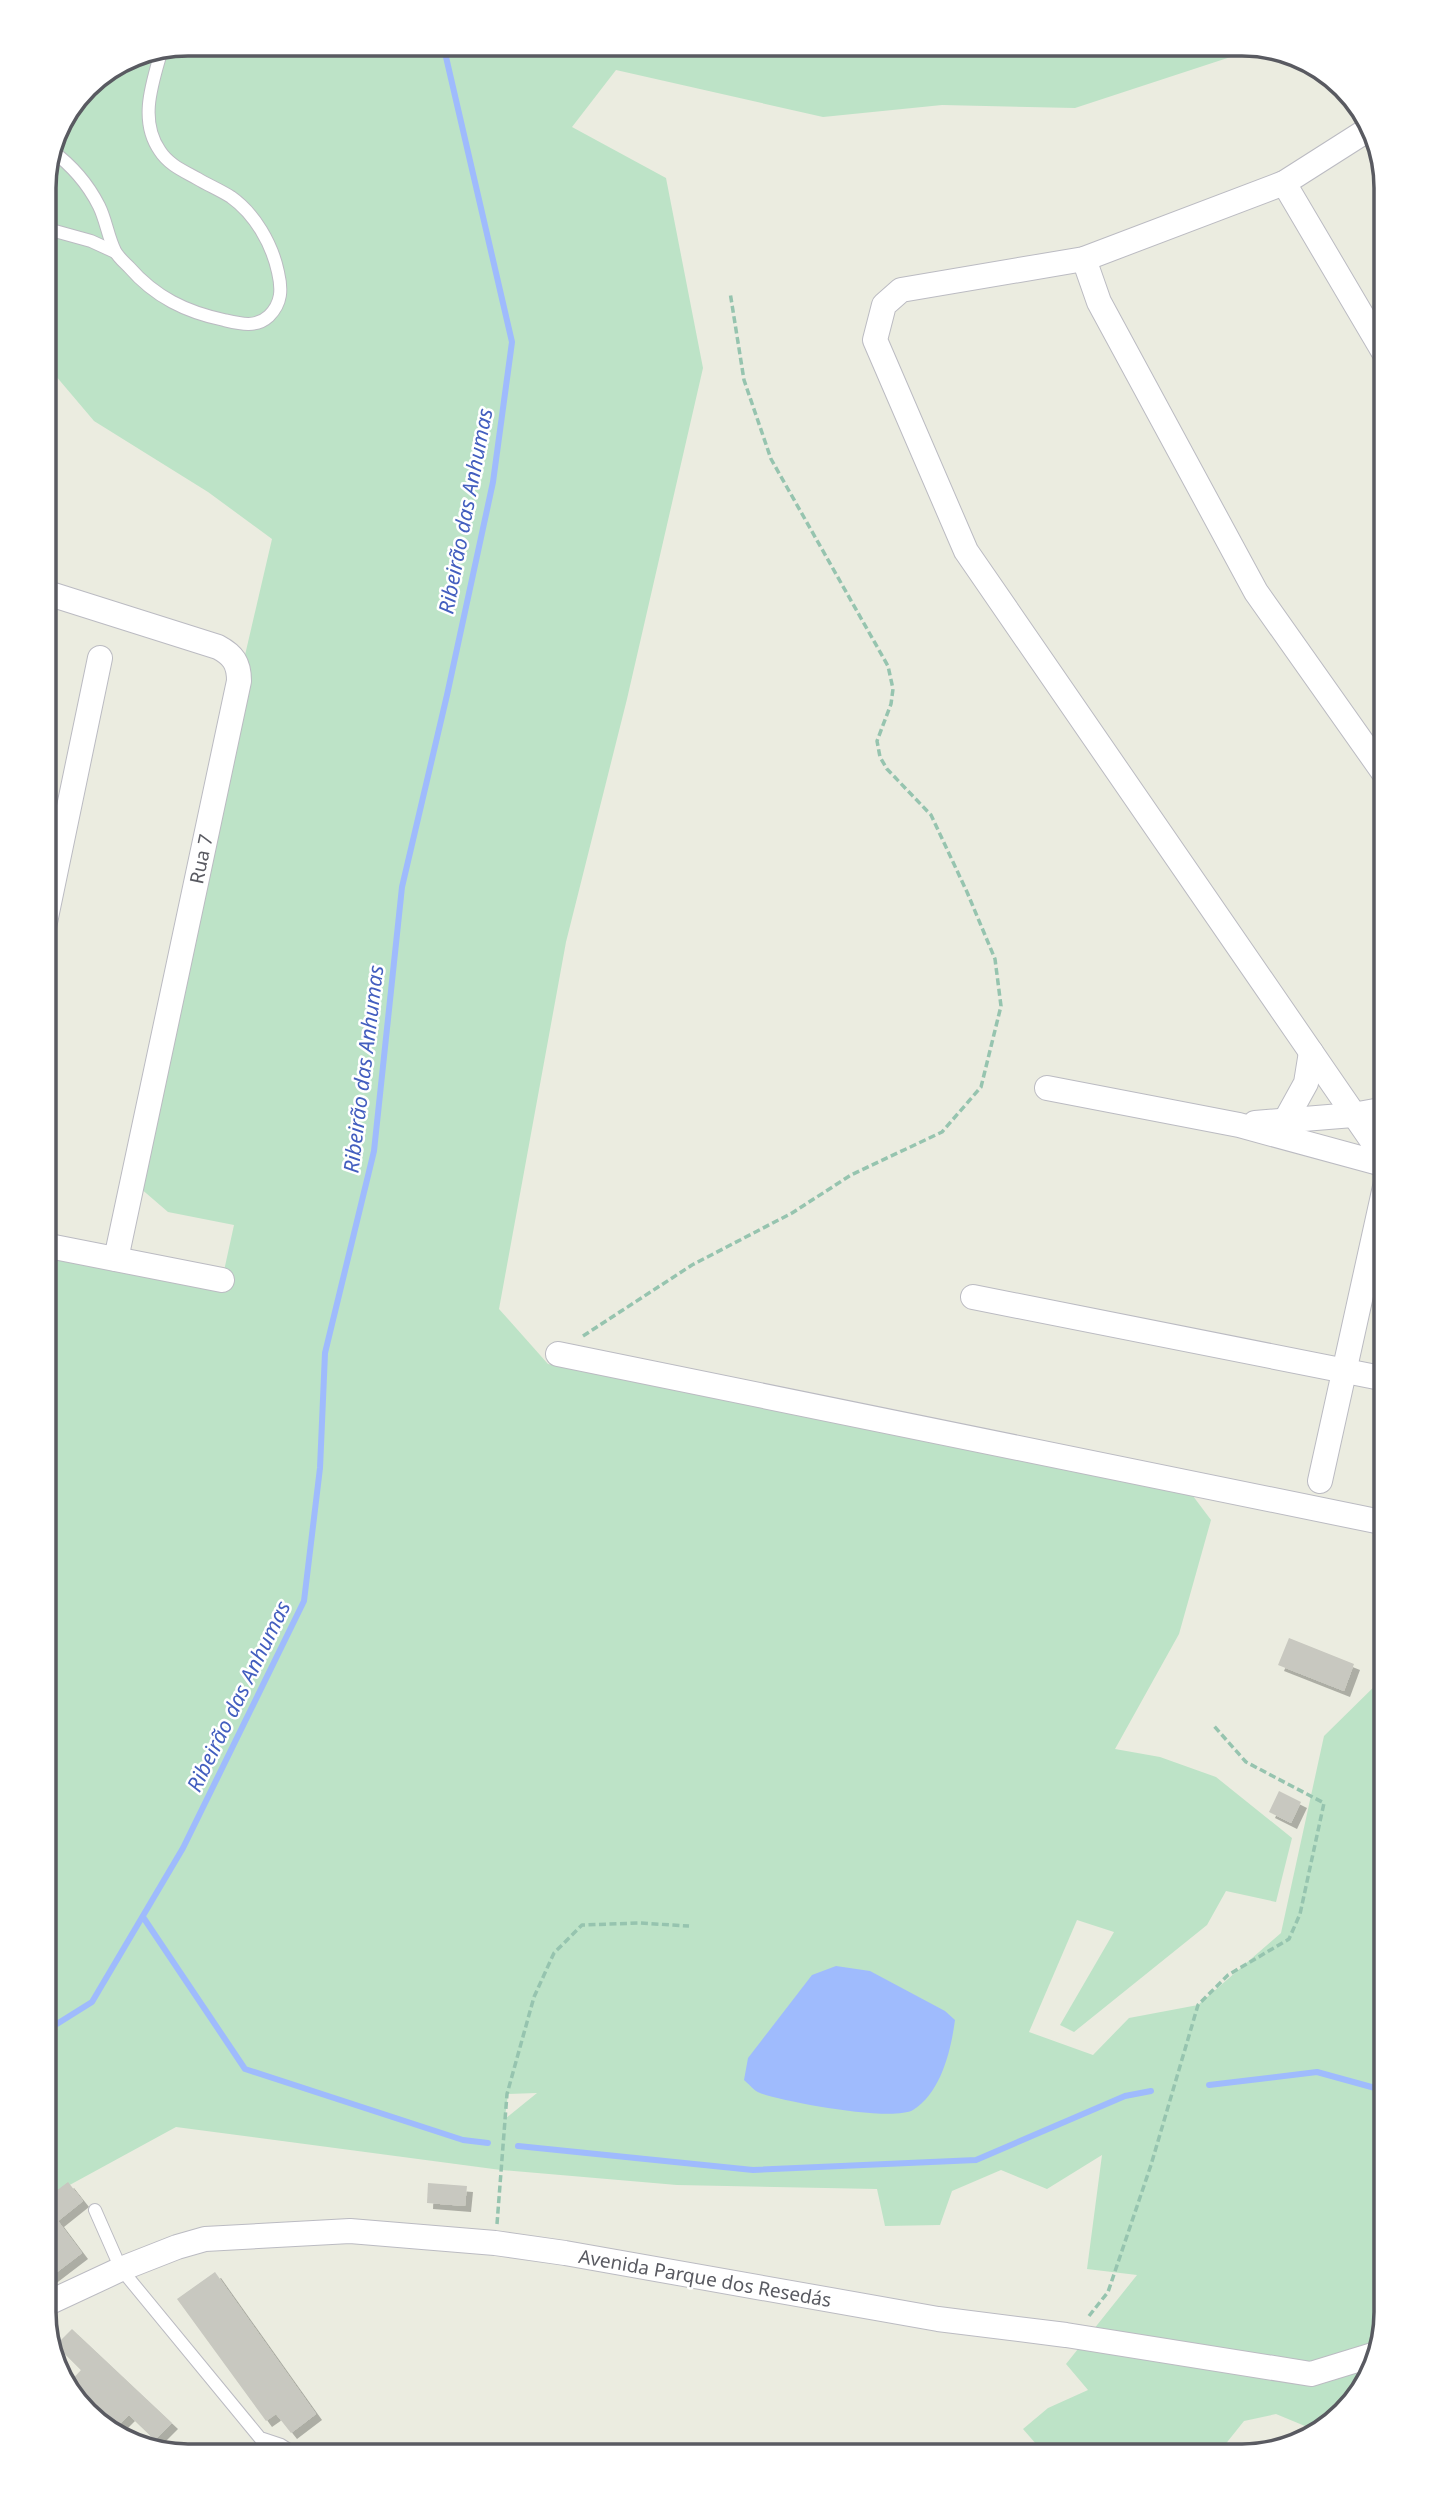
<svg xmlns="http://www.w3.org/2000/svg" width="1430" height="2500" viewBox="0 0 1430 2500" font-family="'Noto Sans',sans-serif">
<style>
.green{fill:#bde3c7;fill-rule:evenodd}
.water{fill:#9fbbfd}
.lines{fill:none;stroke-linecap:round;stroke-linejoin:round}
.stream{stroke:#9fbbfd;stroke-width:6}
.building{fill:#c8c8c0;filter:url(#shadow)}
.service-casing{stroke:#bbbbc2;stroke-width:14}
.minor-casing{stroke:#bbbbc2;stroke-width:26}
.path{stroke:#96c4af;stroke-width:3.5;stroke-dasharray:7 3.5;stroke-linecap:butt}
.service{stroke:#fff;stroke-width:12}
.minor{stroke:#fff;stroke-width:24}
.labels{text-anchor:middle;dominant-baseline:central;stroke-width:5;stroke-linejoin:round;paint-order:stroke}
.street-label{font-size:19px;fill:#595a61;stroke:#fff}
.water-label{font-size:21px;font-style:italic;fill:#435ebf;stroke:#fff}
.rim{fill:none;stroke:#595a61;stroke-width:3.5}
</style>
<defs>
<filter id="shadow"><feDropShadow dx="6" dy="6" stdDeviation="0" flood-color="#0004"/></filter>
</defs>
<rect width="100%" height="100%" fill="#ebece0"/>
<path class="green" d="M188,44H1252L1261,47L1075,108L942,105L823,117L616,70L572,127L666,178L703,368L627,699L566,942L499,1309L548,1364L1190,1492L1211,1520L1179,1634L1115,1749L1160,1757L1216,1777L1292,1838L1276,1902L1226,1891L1207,1925L1074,2032L1060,2025L1114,1932L1077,1920L1029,2032L1093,2055L1129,2018L1198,2005L1281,1933L1324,1736L1386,1675V2313L1362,2392L1317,2431L1276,2414L1244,2421L1216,2456H1083L1066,2449L1043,2452L1023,2429L1048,2408L1088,2390L1066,2364L1137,2275L1087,2269L1102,2155L1047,2189L1001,2170L952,2191L940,2225L885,2226L877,2189L677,2185L501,2170L176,2127L44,2199V1245L222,1280L234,1225L168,1212L132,1181L239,681L272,539L208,492L94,421L44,362V179L55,132L86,86L133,55ZM537,2093L506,2118L505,2117L508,2094Z"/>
<path class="water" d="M836,1966L870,1971L945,2011L955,2020C951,2050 941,2093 913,2110C892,2122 785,2102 760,2093C754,2091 749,2084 744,2080L748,2058L812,1975Z"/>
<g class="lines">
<g class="stream">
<path d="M143,1917L245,2069L463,2140L488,2143"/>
<path d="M44,2032L92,2002L183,1848L304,1601L320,1468L325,1353L374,1151L402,887L447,695L493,482L512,342L443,44"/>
<path d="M1209,2085L1317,2072L1386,2091"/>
<path d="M518,2146L753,2170L976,2160L1125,2096L1151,2091"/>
</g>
</g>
<g class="building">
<path d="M1289,1638L1354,1664L1344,1691L1278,1665Z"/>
<path d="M1279,1791L1301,1802L1291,1823L1269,1812Z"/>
<path d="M68,2182L83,2201L58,2221L82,2253L44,2282V2200Z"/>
<path d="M428,2183L467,2186L465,2206L427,2203Z"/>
<path d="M215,2272L316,2414L291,2433L276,2414L266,2421L177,2299Z"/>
<path d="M72,2329L172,2423L155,2440L129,2415L111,2433L108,2432L67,2385L81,2370L56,2345Z"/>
</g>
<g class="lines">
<g class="service-casing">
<g id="service">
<path d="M51,150C70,164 88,184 99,206C106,220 108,237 115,251C118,257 124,262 129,267C155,297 186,312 224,320C241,324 256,328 269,316C282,303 282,289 278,272C272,244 255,214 231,197C220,190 208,185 198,179C184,171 169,165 160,151C138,120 153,81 162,49"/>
<path d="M44,228L91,241L115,252"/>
<path d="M95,2210L121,2269L260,2438L281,2445L299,2456"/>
</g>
</g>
<g class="minor-casing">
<g id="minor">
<path d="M1372,127L1284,183L1084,259L901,290L884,305L875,340L966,551L1386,1161"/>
<path d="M1284,183L1386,356"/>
<path d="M1084,259L1099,302L1256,592L1386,776"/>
<path d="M44,592L218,647C233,655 239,663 239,681L116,1259"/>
<path d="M44,927L100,658"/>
<path d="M1047,1088L1239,1125L1386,1165"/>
<path d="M1285,1121L1306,1083L1311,1052"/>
<path d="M1255,1123L1353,1115L1386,1109"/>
<path d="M44,1245L222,1280"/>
<path d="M973,1297L1386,1379"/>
<path d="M558,1354L1386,1523"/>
<path d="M1320,1481L1386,1182"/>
<path d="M44,2305L121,2269L177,2247L205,2239L350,2231L495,2243L565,2253L938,2319L1066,2335L1311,2374L1373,2355"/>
</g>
</g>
<g class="path">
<path d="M583,1336L692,1265L792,1213L851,1175L942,1132L981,1087L1001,1006L995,959L967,892L931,815L887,769L880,757L877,741L891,704L893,689L888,666L771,459L744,380L730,292"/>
<path d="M497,2224L507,2094L534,1997L554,1953L582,1925L639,1923L689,1926"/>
<path d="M1089,2316L1108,2292L1151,2165L1198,2005L1228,1975L1289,1939L1300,1914L1324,1803L1246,1762L1214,1726"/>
</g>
<use href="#service" class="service"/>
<use href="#minor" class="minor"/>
</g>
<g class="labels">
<g class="street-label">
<text transform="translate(201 859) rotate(-78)">Rua 7</text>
<text transform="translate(705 2278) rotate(10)">Avenida Parque dos Resedás</text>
</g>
<g class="water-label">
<text transform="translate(465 511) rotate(-79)">Ribeirão das Anhumas</text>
<text transform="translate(363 1069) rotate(-83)">Ribeirão das Anhumas</text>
<text transform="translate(238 1696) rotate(-64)">Ribeirão das Anhumas</text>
</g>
</g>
<path d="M0 0H1430V2500H0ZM188 56H1242A132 132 0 0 1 1374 188V2312A132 132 0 0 1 1242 2444H188A132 132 0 0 1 56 2312V188A132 132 0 0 1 188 56Z" fill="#fff" fill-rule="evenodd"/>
<path class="rim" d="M188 56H1242A132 132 0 0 1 1374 188V2312A132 132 0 0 1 1242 2444H188A132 132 0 0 1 56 2312V188A132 132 0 0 1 188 56Z"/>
</svg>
